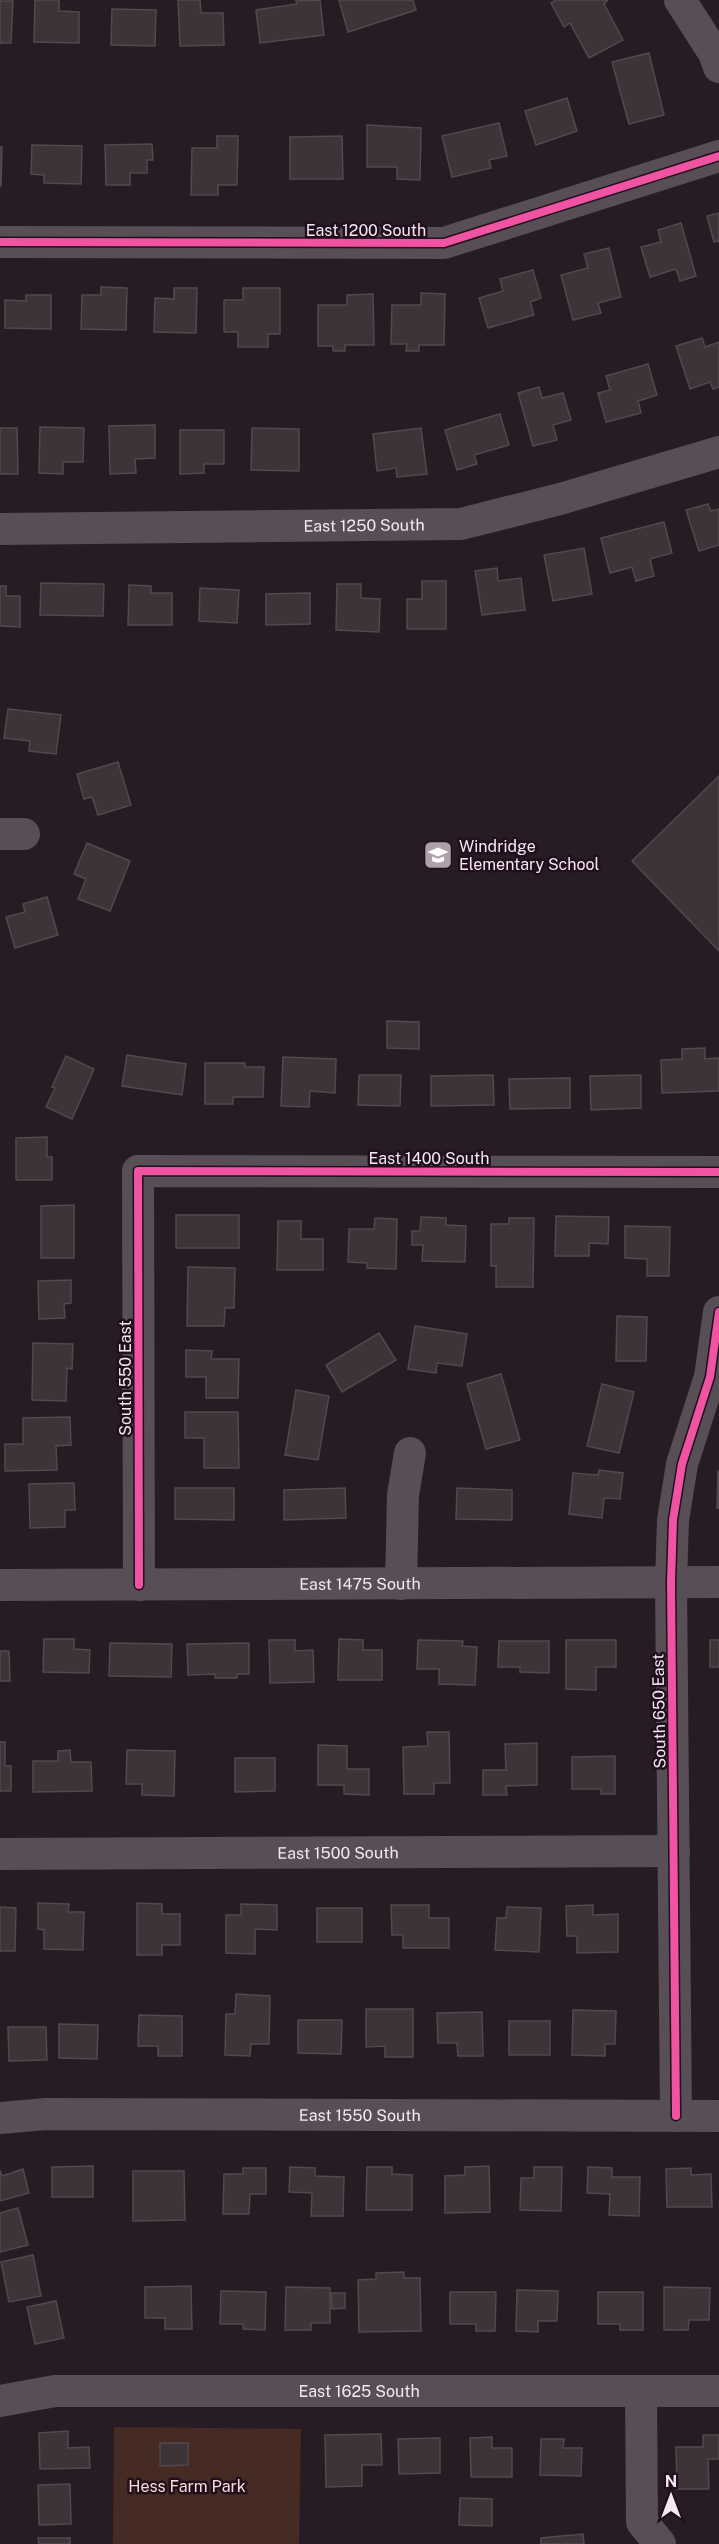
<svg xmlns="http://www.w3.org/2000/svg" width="719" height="2544" viewBox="0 0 719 2544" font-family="'Public Sans',sans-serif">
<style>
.green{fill:#462b24}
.building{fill:#3e3337;stroke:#52484d;stroke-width:1.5}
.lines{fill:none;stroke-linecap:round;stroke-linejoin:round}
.minor{stroke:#574f55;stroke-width:32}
.cycleway-casing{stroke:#210f1d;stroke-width:11}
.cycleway{stroke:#f153a3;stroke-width:8}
.labels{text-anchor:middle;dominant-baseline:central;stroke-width:5;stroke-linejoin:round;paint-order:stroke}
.street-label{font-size:16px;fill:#f6e8f2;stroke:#210f1d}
.poi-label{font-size:16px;fill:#f6e8f2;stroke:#210f1d;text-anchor:start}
.park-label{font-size:16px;fill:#f8ddd6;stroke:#210f1d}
</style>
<rect width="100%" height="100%" fill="#271c24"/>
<path class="green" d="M114,2427L301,2429L299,2544H113Z"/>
<g class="building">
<path d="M35,0H59V11L79,12V43L34,42Z"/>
<path d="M178,0H200L201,13H223L224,45L180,46Z"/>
<path d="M320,0L324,35L260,43L256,10L297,4L296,1Z"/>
<path d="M339,0H413L416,10L348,32Z"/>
<path d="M556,0H608L604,4L623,40L589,58L570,23L564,27L551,3Z"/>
<path d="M0,1H13L11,43H0Z"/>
<path d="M112,9L156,10L155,46L111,45Z"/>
<path d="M649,53L664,115L629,124L612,62Z"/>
<path d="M567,98L577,131L536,145L525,111Z"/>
<path d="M499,123L507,156L489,160L491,168L452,177L442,136Z"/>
<path d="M367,125L421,128L420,180L397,179V167H367Z"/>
<path d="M217,136H238L237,185H218V195H191L192,148H217Z"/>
<path d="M342,136L343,179H290V137Z"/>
<path d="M152,144L153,160H147V173H130V185H106L105,145Z"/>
<path d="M32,145L82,146L81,184L44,183V175L31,174Z"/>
<path d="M0,147H2L1,186H0Z"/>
<path d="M719,213V241L714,242L707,216Z"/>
<path d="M681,223L696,276L680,281L676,269L650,277L641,247L661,242L658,230Z"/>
<path d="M609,248L621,297L598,303L601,313L573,320L561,275L588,268L584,254Z"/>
<path d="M533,270L541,298L530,302L534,315L488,328L479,298L503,291L500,279Z"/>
<path d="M101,287L127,288L126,330L81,329L82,295H101Z"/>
<path d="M174,288H197L196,333L154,332L155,298L174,299Z"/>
<path d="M243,288H280V334H268V347H238V332H224V300H243Z"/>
<path d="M421,293L445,294L444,345H419V351H406L407,344H391L392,305H421Z"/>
<path d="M373,294L374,345H345V351H333V346H318V305H347V295Z"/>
<path d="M26,295H51V329L5,328V300L26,301Z"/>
<path d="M702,338L705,347L719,342V387L713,389L710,382L690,389L676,346Z"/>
<path d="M648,364L657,395L638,401L641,413L606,422L598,393L610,390L606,376Z"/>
<path d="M539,387L542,398L563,393L571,420L553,425L557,440L533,446L518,393Z"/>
<path d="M500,414L509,445L474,455L477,464L457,470L445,430Z"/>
<path d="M155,425V458L135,459L136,473L110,474L109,426Z"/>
<path d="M40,427L84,428L83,462H63V474L39,473Z"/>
<path d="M0,428H17L18,474H0Z"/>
<path d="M252,428L299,429V471L251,470Z"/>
<path d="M421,428L427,474L397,477L396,468L377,471L373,434Z"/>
<path d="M180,430H224V464H204V473L180,474Z"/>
<path d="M708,504L711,511L719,509V545L699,551L686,510Z"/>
<path d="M664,522L672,553L650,559L654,576L636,581L632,567L610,573L601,538Z"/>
<path d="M584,548L592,594L553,601L544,555Z"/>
<path d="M497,568L498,581L521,578L525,610L482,615L475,571Z"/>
<path d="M422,581H446V629H407V599H422Z"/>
<path d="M41,583L104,584L103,616L40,615Z"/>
<path d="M337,584H361V598L380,599L379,632L336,630Z"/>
<path d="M129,585L151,586V593H172V625H128Z"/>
<path d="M0,586H6V596H20V627L0,626Z"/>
<path d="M200,588L239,590L237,623L199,621Z"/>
<path d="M310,593V624L266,625V594Z"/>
<path d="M8,709L61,715L56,754L29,751L30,741L4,738Z"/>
<path d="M118,762L131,805L98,815L92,797L84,799L77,774Z"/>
<path d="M719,776V951L632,861Z"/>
<path d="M87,843L130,861L110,911L78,899L86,879L74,874Z"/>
<path d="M47,897L58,935L15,948L6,917L25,912L23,904Z"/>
<path d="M387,1021L419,1022V1049L387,1048Z"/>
<path d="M705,1048V1059L719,1058V1091L662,1093L661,1060L682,1059V1049Z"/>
<path d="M127,1055L186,1064L182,1095L122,1086Z"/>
<path d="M66,1056L94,1069L72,1119L46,1107L55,1088L52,1087Z"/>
<path d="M283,1057L336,1059L335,1093L310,1091L309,1107L281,1106Z"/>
<path d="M205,1063H245V1067H264L263,1097H233V1104H205Z"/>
<path d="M359,1075H401L400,1106L358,1105Z"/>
<path d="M493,1075L494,1105L431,1106V1076Z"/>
<path d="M641,1075V1108L591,1110L590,1076Z"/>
<path d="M570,1078V1108L510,1109L509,1079Z"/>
<path d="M47,1137V1157H52V1180H16V1138Z"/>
<path d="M74,1205V1258H41V1206Z"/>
<rect x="176" y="1215" width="63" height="33"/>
<path d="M556,1216L609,1217L608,1244L589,1243V1256H555Z"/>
<path d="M421,1217L446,1218V1225L466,1226L465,1262L422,1261L423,1245H412V1231H420Z"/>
<path d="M375,1218L397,1219L396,1269L367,1268V1263L348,1262L349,1229H374Z"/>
<path d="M509,1218H534L533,1287H496V1266H491V1224H509Z"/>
<path d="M278,1221H301V1239H323V1270H277Z"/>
<path d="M625,1226L670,1227L669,1276H647V1259L625,1258Z"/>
<path d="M188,1267L235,1268L234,1308H225L224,1326H187Z"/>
<path d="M71,1280V1303L64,1304L65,1318L39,1319L38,1281Z"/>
<path d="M617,1316L647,1317L646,1361H616Z"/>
<path d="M415,1326L467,1334L462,1366L437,1363L436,1373L408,1369Z"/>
<path d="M379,1333L396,1360L342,1392L326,1365Z"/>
<path d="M33,1343L73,1344L72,1369L67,1368L66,1401L32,1400Z"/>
<path d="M186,1350L212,1351L211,1359H239L238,1398H206V1377H186Z"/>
<path d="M501,1374L520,1440L486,1449L467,1384Z"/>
<path d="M602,1384L634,1392L619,1453L587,1446Z"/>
<path d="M296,1390L329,1396L318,1460L285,1455Z"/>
<path d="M185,1412H238L239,1468H204V1438H185Z"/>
<path d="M70,1417L71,1445L56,1446L57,1470L5,1471V1444H23V1418Z"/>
<path d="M599,1470L623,1473L620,1499L604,1498L602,1518L569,1514L573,1473L598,1475Z"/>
<path d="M718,1471H719V1508H717Z"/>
<path d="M74,1483L75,1510H65V1527L30,1528L29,1484Z"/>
<path d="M175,1488H234V1520L175,1519Z"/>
<path d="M345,1488L346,1518L284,1520V1490Z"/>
<path d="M457,1488L512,1490V1520L456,1519Z"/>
<path d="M44,1639H74V1649L90,1650L89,1673L43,1672Z"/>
<path d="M339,1639L363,1640V1650H382V1680H338Z"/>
<path d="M269,1640H295V1651L313,1650L314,1682L270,1683Z"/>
<path d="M418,1640L463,1641L462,1646L477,1647L475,1685L439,1684V1669H417Z"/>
<path d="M566,1640H616V1667H596V1690L566,1689Z"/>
<rect x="710" y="1640" width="9" height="27"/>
<path d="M499,1641H549V1673L520,1672V1667H498Z"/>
<path d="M110,1643L172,1644L171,1677L109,1676Z"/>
<path d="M249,1643V1674H237V1678H215V1674L188,1675L187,1644Z"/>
<path d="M0,1651H9L10,1681H0Z"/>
<path d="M427,1732H449L450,1783H434V1794H404L403,1747L428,1746Z"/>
<path d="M0,1742H5V1766H11V1791H0Z"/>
<path d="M537,1743V1785L506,1786L507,1795H483V1770H506L505,1744Z"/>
<path d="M318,1745L347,1746V1769H369V1795L344,1794V1785H318Z"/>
<path d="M70,1750L71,1762H91L92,1791L33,1792V1761H58V1751Z"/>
<path d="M127,1750L175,1751L174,1796L142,1795V1784H126Z"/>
<path d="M615,1756V1794H601V1789H572V1757Z"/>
<path d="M235,1758H275V1791L235,1792Z"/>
<path d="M38,1903L69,1904L68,1912H84L83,1950L44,1949V1930L38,1929Z"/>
<path d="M137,1903L162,1904V1914H180V1945H162V1955H137Z"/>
<path d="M241,1904L277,1905V1930L255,1929V1954L226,1953V1915H241Z"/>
<path d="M391,1905H429V1918H449V1948H403V1935H392Z"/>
<path d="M593,1905V1915L618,1914V1952L577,1953V1936H567L566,1906Z"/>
<path d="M0,1907L16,1908L15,1951H0Z"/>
<path d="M507,1907L541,1908L539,1952L495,1950L497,1918H506Z"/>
<rect x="317" y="1908" width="45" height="34"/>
<path d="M236,1994L270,1996L269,2044H251L250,2056L225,2055L226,2014H235Z"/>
<path d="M366,2009H413V2057H385V2046L366,2047Z"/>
<path d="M573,2010L616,2011L615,2044H605V2056L572,2055Z"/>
<path d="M482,2012L483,2056H458L457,2043H438L437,2013Z"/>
<path d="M139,2015L182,2016V2056H158V2046H138Z"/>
<path d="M298,2020H342L341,2054L298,2053Z"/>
<rect x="509" y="2021" width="41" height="34"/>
<path d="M59,2024L98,2025L97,2059L59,2058Z"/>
<path d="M8,2027H46L47,2060L9,2061Z"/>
<path d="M93,2166V2197H52V2167Z"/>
<path d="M489,2166L490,2212L445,2213V2176L465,2175V2167Z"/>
<path d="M290,2167L315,2168V2176L344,2177L343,2216H311L312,2193L289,2192Z"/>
<path d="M367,2167H392V2174L412,2175V2210H366Z"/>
<path d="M534,2167H562L561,2211L520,2210L521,2178H534Z"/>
<path d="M588,2167L612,2168V2177H640L639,2216L609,2215L610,2194L587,2193Z"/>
<path d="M243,2168H266V2194H250L249,2214H223L224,2174H243Z"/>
<path d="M691,2168V2175L711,2174L712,2207H667L666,2169Z"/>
<path d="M23,2169L29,2193L0,2201V2170L2,2176Z"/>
<path d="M133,2171H184L185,2220L133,2221Z"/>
<path d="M18,2208L28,2245L0,2252V2213Z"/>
<path d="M33,2255L41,2296L9,2302L1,2262Z"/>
<path d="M404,2272V2278H420L421,2331L359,2332L358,2280L376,2279V2273Z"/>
<path d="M191,2286L192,2329H165V2318H145V2287Z"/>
<path d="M286,2287L330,2288V2323H311V2330H285Z"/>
<path d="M664,2287L710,2288L709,2320H689L688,2330H664Z"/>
<path d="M517,2290L558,2291L557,2321H538V2332L516,2331Z"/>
<path d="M221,2291L266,2292L265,2330L243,2329V2324H220Z"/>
<path d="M450,2292H496L495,2331H476V2324H450Z"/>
<path d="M598,2292H643V2330H620V2324H598Z"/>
<path d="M331,2293H345V2308L332,2309Z"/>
<path d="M56,2301L64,2338L35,2344L27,2307Z"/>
<path d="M68,2431V2448L89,2447L90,2468L40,2469L39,2433Z"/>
<path d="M381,2434L382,2465H362V2486L326,2487L325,2435Z"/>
<path d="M703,2435H719V2459H708L709,2489H677L676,2447H703Z"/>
<path d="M492,2437V2448H512V2477H471L470,2438Z"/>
<path d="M440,2438V2473L399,2474L398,2439Z"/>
<path d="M541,2439H564L563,2448H582L581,2476L540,2475Z"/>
<path d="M160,2443H188V2465L160,2466Z"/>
<path d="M70,2484L71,2524L39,2525L38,2485Z"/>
<path d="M460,2498L492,2499V2526L459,2525Z"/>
<path d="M583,2534L584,2544H541V2538Z"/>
<path d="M38,2538H70V2544H39Z"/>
</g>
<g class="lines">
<g class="minor">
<path d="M680,0L714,53L719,67"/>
<path d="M0,242L444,243L719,156"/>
<path id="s1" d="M0,529L461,524L560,499L719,452"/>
<path d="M0,834H24"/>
<path d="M401,1584L403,1495L410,1453"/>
<path id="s2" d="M0,1585L719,1582"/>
<path d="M139,1585L138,1171L719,1172"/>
<path id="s3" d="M0,1854L674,1851"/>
<path d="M676,2116L671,1582L673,1520L682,1464L710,1377L719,1312"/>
<path id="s4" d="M0,2118L46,2114L719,2116"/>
<path d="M641,2391L642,2522L660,2544"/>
<path id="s5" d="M0,2401L55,2391H719"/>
</g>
<g class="cycleway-casing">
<g id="cycleway">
<path d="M0,242L444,243L719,156"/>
<path d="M139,1585L138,1171L719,1172"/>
<path d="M676,2116L671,1582L673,1520L682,1464L710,1377L719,1312"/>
</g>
</g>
<use href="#cycleway" class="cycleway"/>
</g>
<defs>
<g id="school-square" transform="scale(1.5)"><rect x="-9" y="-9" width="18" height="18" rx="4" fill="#aea1aa" stroke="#210f1d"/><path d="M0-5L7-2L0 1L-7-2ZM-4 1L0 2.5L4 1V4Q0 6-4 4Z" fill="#fff"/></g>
</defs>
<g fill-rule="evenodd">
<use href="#school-square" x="438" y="855"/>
</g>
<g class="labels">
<g class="street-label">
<text x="366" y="230">East 1200 South</text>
<text stroke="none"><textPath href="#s1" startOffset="364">East 1250 South</textPath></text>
<text x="429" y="1158">East 1400 South</text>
<text transform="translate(125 1378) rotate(-90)">South 550 East</text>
<text stroke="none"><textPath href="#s2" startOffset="360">East 1475 South</textPath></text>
<text transform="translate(659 1711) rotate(-91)">South 650 East</text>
<text stroke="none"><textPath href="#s3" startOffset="338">East 1500 South</textPath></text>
<text stroke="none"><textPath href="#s4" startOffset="360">East 1550 South</textPath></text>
<text stroke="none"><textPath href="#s5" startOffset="360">East 1625 South</textPath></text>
</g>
<g class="poi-label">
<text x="459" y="846">Windridge<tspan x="459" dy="18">Elementary School</tspan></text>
</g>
<g class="park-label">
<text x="187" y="2486">Hess Farm Park</text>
</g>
</g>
<g transform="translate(671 2496)" stroke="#210f1d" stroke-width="4.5" paint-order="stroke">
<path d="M0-4.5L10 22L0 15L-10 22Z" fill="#f6e8f2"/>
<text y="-9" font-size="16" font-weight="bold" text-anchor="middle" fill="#f6e8f2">N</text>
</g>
</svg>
